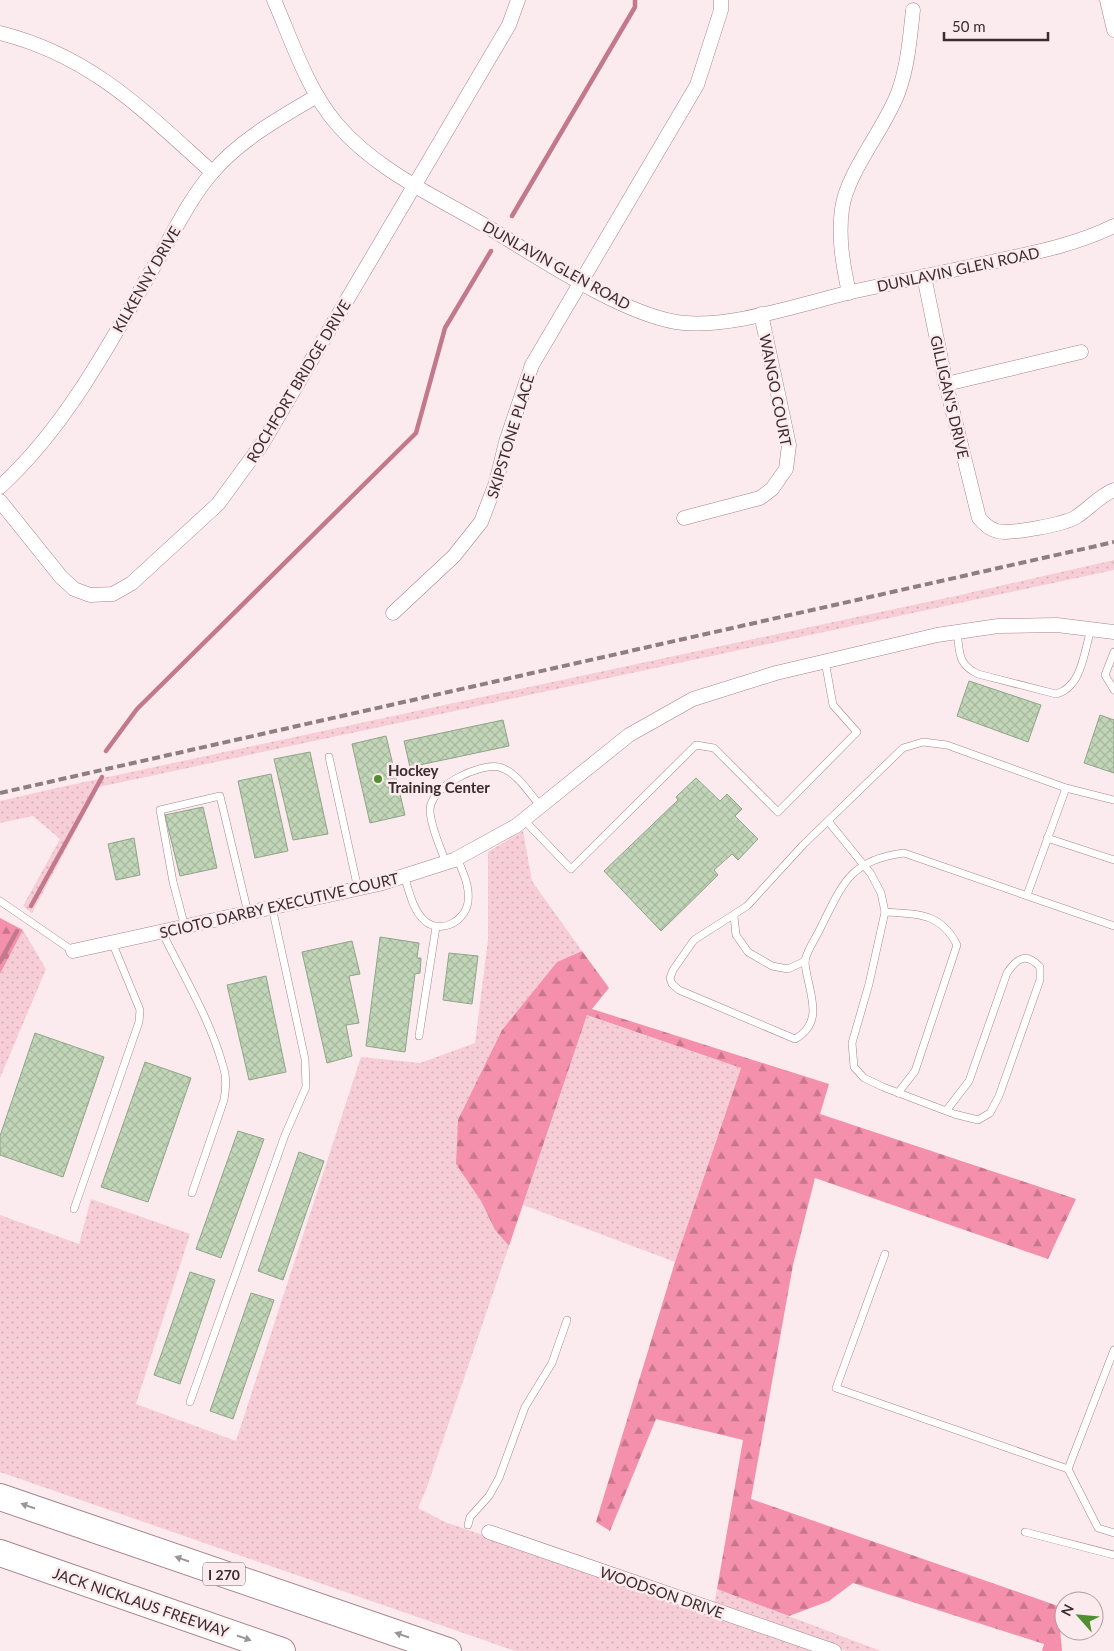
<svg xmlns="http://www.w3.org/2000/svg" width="1114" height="1651" viewBox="0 0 1114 1651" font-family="Lato,sans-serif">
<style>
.grass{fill:url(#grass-dots)}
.forest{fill:url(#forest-firs)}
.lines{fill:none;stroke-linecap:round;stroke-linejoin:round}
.stream{stroke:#c3798c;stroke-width:4.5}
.building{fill:url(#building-cross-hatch);stroke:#90a488}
.lane-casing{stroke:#a8838b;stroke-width:8}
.street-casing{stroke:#a8838b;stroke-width:15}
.highway-casing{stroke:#a8838b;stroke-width:28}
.lane{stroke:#fff;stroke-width:7}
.street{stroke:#fff;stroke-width:14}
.highway{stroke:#fff;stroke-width:26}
.rail{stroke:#8e7e81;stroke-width:4;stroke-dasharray:8 4;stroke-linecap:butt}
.oneway{fill:#9c9596}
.poi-dot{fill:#508f2f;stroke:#fcebee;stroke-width:2}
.labels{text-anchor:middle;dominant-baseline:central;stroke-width:5;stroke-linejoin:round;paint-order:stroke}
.shield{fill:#fcebee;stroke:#746568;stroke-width:1}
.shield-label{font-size:14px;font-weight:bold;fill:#3a2b2e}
.street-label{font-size:15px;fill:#3a2b2e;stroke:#fcebee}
.poi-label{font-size:15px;font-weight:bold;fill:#3a2b2e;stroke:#fcebee;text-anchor:start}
</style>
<defs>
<pattern id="grass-dots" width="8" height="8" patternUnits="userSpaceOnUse" patternTransform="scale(1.25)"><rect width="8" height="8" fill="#f7ced7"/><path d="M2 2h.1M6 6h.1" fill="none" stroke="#d4b1b9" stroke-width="1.8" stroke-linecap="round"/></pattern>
<pattern id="forest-firs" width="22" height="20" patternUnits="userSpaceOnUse" patternTransform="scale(1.25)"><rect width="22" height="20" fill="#f490ab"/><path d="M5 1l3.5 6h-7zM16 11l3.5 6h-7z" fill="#c7768c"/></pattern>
<pattern id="building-cross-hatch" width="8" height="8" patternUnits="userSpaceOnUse" patternTransform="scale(1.25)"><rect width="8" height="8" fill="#c1d6b8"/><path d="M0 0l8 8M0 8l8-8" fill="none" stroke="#a7b89e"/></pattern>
</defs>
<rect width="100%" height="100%" fill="#fcebee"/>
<g class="grass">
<path d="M1114,560V570L99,787L32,913L23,906L60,839L33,816L0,823V801L61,787L960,595Z"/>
<path d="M523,831L532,881L582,951L557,962L502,1030L481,1201L495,1230L509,1246L426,1490L418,1508L445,1522L823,1651H515L0,1472V1215L79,1244L91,1199L190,1234L136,1404L236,1441L361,1057L420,1063L475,1043L488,940V852Z"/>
<path d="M23,930L46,969L0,1078V974Z"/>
<path d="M587,1015L741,1068L675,1262L523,1205Z"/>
<path d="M717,1589L881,1651H846L714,1605Z"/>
</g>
<g class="forest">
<path d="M0,918L23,930L0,974Z"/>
<path d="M582,951L609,988L592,1009L829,1084L820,1114L1076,1199L1048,1259L815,1178L793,1265L751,1499L1058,1606L1062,1651H1042L1044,1644L853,1583L829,1601L789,1616L717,1589L743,1440L656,1419L610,1531L596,1522L675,1262L741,1068L587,1015L509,1246L495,1230L481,1201L456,1164L458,1120L502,1030L557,962Z"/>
</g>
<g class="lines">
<g class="stream">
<path d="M512,216L635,7V0"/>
<path d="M106,751L137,709L416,433L445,328L491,251"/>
<path d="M31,906L102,777"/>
<path d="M0,962L17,931"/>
</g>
</g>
<g class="building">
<path d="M969,681L1041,705L1028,742L957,716Z"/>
<path d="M1100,715L1114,720V773L1084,763Z"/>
<path d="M503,720L509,746L410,767L404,741Z"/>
<path d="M386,736L405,815L370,823L352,744Z"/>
<path d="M310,752L328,834L293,840L274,759Z"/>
<path d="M271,774L288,851L255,858L238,781Z"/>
<path d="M696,778L720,801L727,794L742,809L735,816L758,839L738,860L732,854L714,870L718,875L661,931L604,871L678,800L676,797Z"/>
<path d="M203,807L217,868L180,876L165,815Z"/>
<path d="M134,838L140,875L116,880L108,844Z"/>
<path d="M380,937L419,943L417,958H421L420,973L415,974L405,1052L366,1046Z"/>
<path d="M352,941L360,974L349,976L359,1023L346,1025L352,1056L327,1063L302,952Z"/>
<path d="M449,953L478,956L472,1004L443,1000Z"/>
<path d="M266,976L286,1072L249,1080L227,985Z"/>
<path d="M35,1033L104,1057L63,1177L0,1155V1136Z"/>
<path d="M145,1062L191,1078L148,1202L101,1187Z"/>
<path d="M238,1131L264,1139L221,1258L196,1249Z"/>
<path d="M299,1152L324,1161L283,1280L258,1271Z"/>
<path d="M190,1272L215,1280L180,1384L154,1375Z"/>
<path d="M251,1293L274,1300L233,1419L210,1411Z"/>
</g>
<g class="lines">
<g class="lane-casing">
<g id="lane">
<path d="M957,632C960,652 957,664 978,674L1056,694C1082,687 1084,652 1091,629"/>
<path d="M1114,652L1105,675L1114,690"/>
<path d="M329,757L358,889"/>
<path d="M1114,800L1066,788L947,745L923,742L903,748L803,845L747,906L694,940L673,970L670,978L672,984L679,990L795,1039C827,1021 807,990 805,962C805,954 815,939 819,931C842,886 848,860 904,853L1114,926"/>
<path d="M524,820L571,869L696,745L714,748L778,812L857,732L833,705L825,661"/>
<path d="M828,821L871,874L881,893L885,912L869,984L852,1043L854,1067L864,1078L883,1087L954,1114L978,1120L990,1113L999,1096L1040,980V967C1026,952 1017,958 1007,973L969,1081L946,1111"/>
<path d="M1047,838L1114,860"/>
<path d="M446,863C440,846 431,828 430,811C429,786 480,763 499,767C516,771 530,794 541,807"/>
<path d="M404,876C409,890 412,907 422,918C437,936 465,923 468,902C470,886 463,872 457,858"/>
<path d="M1027,895L1066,788"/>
<path d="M0,901L73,951"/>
<path d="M885,912C918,914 941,913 957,945L915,1071L898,1093"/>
<path d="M734,916L736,935L748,952L772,966L788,969L805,961"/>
<path d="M185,927L173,882L160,810L220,796L248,913"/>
<path d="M162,932C183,975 210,1019 223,1066C227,1077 226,1089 224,1100L192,1193"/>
<path d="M419,1036L436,927"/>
<path d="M74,1209L139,1022L140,1010L112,942"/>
<path d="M885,1254L836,1388L1068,1469"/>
<path d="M1114,1350L1068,1469L1098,1528L1114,1533"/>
<path d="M190,1402L285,1135L306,1087L305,1059L272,907"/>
<path d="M468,1525L470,1517L489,1496L499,1478L525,1407L552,1363L567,1320"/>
<path d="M1025,1532L1114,1555"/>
</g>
</g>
<g class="street-casing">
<g id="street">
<path d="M274,0C292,41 307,89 336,123C376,171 439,198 491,229C541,259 619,312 676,322C726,330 801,304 851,292C897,282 944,272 991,262C1033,253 1075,245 1114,226"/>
<path d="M1107,0L1114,30"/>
<path d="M0,33C92,56 144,111 212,172"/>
<path d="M924,276L946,384L979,518C984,524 989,529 997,531C1009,535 1065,524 1076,517C1090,508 1099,496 1114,490"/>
<path d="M849,293C843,265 838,238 842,209C847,172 884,130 898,93C908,66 910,37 913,10"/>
<path d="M946,384L1081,352"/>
<path d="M0,487C68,425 112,339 157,261C174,232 189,200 211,174C238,141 281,117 317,96"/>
<path d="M0,501L61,577L74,589L90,595L113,594L132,583L218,504L262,444L509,25L518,0"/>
<path d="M684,518L760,498L772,489L786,469L789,445L761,314"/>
<path d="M393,613L454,556L481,522L496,483L506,442L532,365L697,85L721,10V0"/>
<path d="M73,951L379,884L454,860L516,826L629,735L693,699L776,673L937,635L998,626L1057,625L1114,632"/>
<path d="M489,1532L834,1651"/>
</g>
</g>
<g class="highway-casing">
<g id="highway">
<path d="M0,1497L448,1651"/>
<path d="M0,1553L282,1651"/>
</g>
</g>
<use href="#lane" class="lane"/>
<use href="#street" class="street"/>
<use href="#highway" class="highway"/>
<path class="rail" d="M0,793L1114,542"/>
</g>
<defs><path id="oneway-solid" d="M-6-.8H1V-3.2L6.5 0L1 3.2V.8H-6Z" transform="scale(1.25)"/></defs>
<g class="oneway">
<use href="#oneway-solid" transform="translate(28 1506) rotate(-161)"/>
<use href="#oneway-solid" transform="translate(182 1559) rotate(-161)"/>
<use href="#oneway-solid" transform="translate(402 1635) rotate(-161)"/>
<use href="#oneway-solid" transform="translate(244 1638) rotate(19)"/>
</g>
<circle class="poi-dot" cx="378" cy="779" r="5"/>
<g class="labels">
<rect class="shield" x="203" y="1562.5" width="42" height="23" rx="4"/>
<g class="shield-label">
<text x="224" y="1574">I 270</text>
</g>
<g class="street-label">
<text transform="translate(557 265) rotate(29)">DUNLAVIN GLEN ROAD</text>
<text transform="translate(958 269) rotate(-12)">DUNLAVIN GLEN ROAD</text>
<text transform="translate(146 279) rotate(-60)">KILKENNY DRIVE</text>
<text transform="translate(298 381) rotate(-59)">ROCHFORT BRIDGE DRIVE</text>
<text transform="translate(776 390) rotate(79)">WANGO COURT</text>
<text transform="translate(950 397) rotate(77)">GILLIGAN'S DRIVE</text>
<text transform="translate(510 436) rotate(-73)">SKIPSTONE PLACE</text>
<text transform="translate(279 905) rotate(-13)">SCIOTO DARBY EXECUTIVE COURT</text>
<text transform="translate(662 1592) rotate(19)">WOODSON DRIVE</text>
<text transform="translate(141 1602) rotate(19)">JACK NICKLAUS FREEWAY</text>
</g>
<g class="poi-label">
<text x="388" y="770">Hockey<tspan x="388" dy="17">Training Center</tspan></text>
</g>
</g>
<g transform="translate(1079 1616) rotate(297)"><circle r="24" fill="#fcebee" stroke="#ae9ea1"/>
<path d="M0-4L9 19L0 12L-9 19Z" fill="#508f2f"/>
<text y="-8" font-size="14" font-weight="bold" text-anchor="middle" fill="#3a2b2e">N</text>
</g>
<path d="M944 32v8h104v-8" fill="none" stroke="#3a2b2e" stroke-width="2.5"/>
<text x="952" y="32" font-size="15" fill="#3a2b2e" stroke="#fcebee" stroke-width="4" paint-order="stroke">50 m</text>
</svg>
